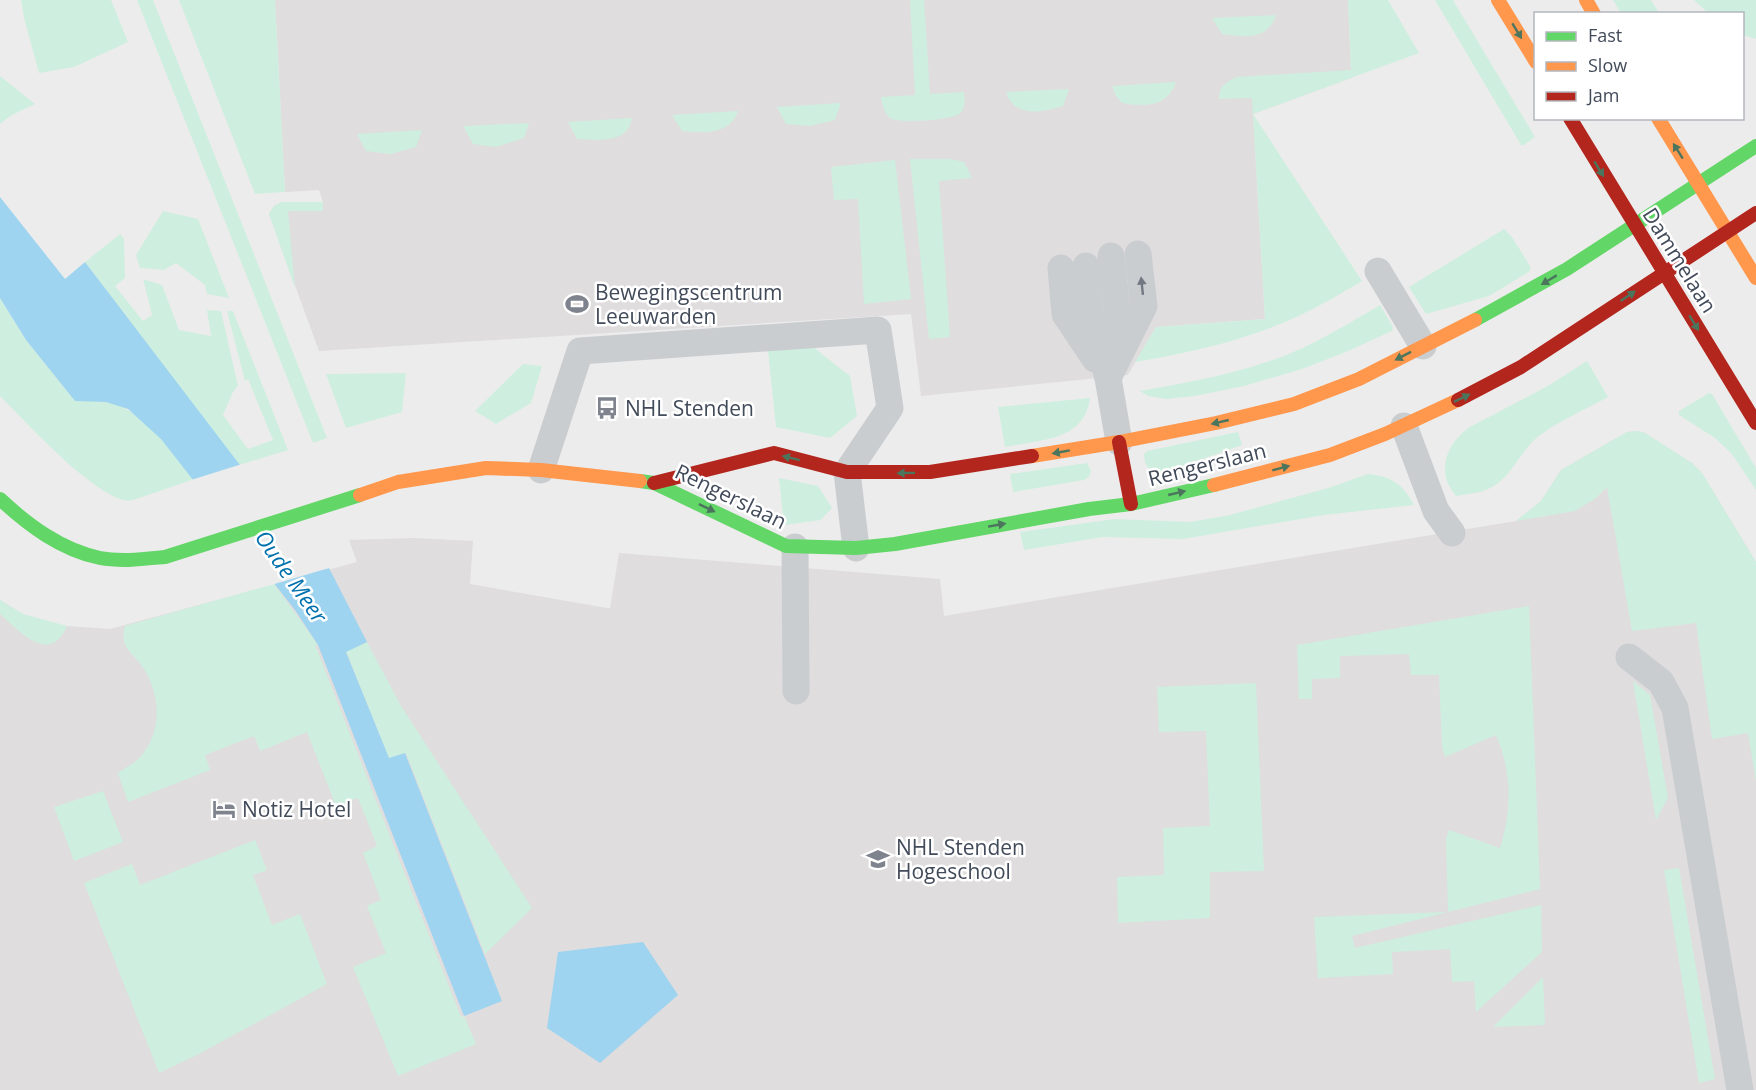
<svg xmlns="http://www.w3.org/2000/svg" width="1756" height="1090" viewBox="0 0 1756 1090" font-family="'Open Sans',sans-serif">
<style>
.education{fill:#dfddde}
.green{fill:#ceefdf}
.water{fill:#9fd4f0}
.pier{fill:#edecec}
.lines{fill:none;stroke-linecap:round;stroke-linejoin:round}
.lane{stroke:#cacdd0;stroke-width:27}
.fast{stroke:#63d668;stroke-width:14}
.slow{stroke:#ff974d;stroke-width:14}
.jam{stroke:#b3261e;stroke-width:14}
.oneway{fill:#4c755e}
.oneway2{fill:#727883}
.labels{text-anchor:middle;dominant-baseline:central;stroke-width:5;stroke-linejoin:round;paint-order:stroke}
.street-label{font-size:21px;fill:#424b5a;stroke:#fff}
.poi-label{font-size:21px;fill:#424b5a;stroke:#fff;text-anchor:start}
.water-label{font-size:22px;font-style:italic;fill:#0171ae;stroke:#fff}
</style>
<rect width="100%" height="100%" fill="#edecec"/>
<g class="education">
<path d="M275,0H1348L1351,70L1354,77L1253,114L1265,319L1156,327L1128,375L921,396L911,314L319,351L269,214L274,206L282,202H323L319,190L285,192Z"/>
<path d="M1637,431L1645,433L1692,463L1702,473L1756,562V1090H0V600L23,614L47,622L67,626L110,629L357,562L349,540L415,538L473,541L470,584L607,608H610L619,553L940,579L944,616L1516,521L1541,501L1561,470L1627,432Z"/>
</g>
<g class="green">
<path d="M21,0H111L128,42L74,67L39,73L24,18Z"/>
<path d="M137,0H153L327,438L313,443Z"/>
<path d="M179,0H275L285,192L255,194Z"/>
<path d="M910,0H924L930,94L964,92C965,99 966,109 959,114C951,120 898,124 890,118C884,113 882,104 881,97L915,95Z"/>
<path d="M1348,0H1388L1419,53L1253,114L1362,281C1340,294 1317,308 1294,318C1244,341 1189,353 1135,362L1156,327L1265,319L1252,98L1219,99C1219,86 1226,82 1237,77L1351,70Z"/>
<path d="M1435,0H1453L1535,137L1524,145H1521Z"/>
<path d="M1613,0H1651L1659,13H1621Z"/>
<path d="M1694,0H1756V39L1743,35L1742,14L1708,13Z"/>
<path d="M1276,15C1267,41 1245,37 1222,34L1212,18Z"/>
<path d="M0,76L35,104L10,116L0,124Z"/>
<path d="M1176,82C1168,107 1144,107 1122,103L1116,96L1112,86Z"/>
<path d="M1069,89L1063,106C1042,112 1015,119 1006,92Z"/>
<path d="M841,103L835,120L810,126L786,124L777,107Z"/>
<path d="M738,111C730,135 703,133 682,131L672,115Z"/>
<path d="M632,118C628,144 598,140 577,139L568,122Z"/>
<path d="M529,123L524,138L496,147L473,144L463,126Z"/>
<path d="M422,130L416,147L391,154L366,151L357,134Z"/>
<path d="M910,159H950L964,162L972,178L939,181L950,337L929,339Z"/>
<path d="M895,160L911,299L864,304L858,199L834,200L831,167Z"/>
<path d="M282,202H323V211H288L295,288L269,214L274,206Z"/>
<path d="M163,211L198,219L229,298L207,294L205,285L176,263L164,270L140,268L136,255Z"/>
<path d="M1504,229L1512,237L1530,266V271L1489,296L1426,314L1409,287Z"/>
<path d="M120,234L124,239L125,278L115,286L143,321L152,315L143,279L162,285L179,330L211,336L207,310L221,311L238,386L233,392L223,415L248,449L273,440L248,379L245,381L227,311H233L288,450L239,465L85,262Z"/>
<path d="M0,298L26,340L75,401C85,401 98,400 108,402C145,411 171,451 194,479C185,482 133,501 128,501C93,496 27,423 0,396Z"/>
<path d="M1380,305L1393,327L1392,331L1346,352L1302,369L1244,386L1195,396L1166,399L1148,396L1140,391C1191,382 1243,373 1291,353C1322,340 1351,322 1380,305Z"/>
<path d="M813,347L850,376L857,416L830,438L776,427L768,351Z"/>
<path d="M1587,361L1608,397C1588,408 1557,422 1539,436C1520,450 1513,476 1492,487C1482,493 1468,494 1456,496C1436,473 1445,446 1468,428L1546,387Z"/>
<path d="M523,364L542,366L531,403L496,424L475,411Z"/>
<path d="M406,373L402,412L346,428L326,374Z"/>
<path d="M1709,393L1712,394L1756,468V490L1732,454L1715,438L1679,415V411Z"/>
<path d="M1090,398C1085,441 1039,440 1005,447L998,407Z"/>
<path d="M1637,431L1645,433L1692,463L1702,473L1756,562V781L1748,733L1712,739L1696,623L1632,631L1607,487L1596,498L1575,511L1516,521L1541,501L1561,470L1627,432Z"/>
<path d="M1238,432L1242,445L1194,462L1167,479C1155,474 1144,470 1144,454L1147,451Z"/>
<path d="M1087,463L1091,471L1089,477L1084,480L1013,492L1010,474Z"/>
<path d="M1368,474C1391,476 1403,484 1414,505L1324,515L1183,539L1103,537L1024,550L1020,532L1115,519L1190,522L1230,515L1328,488Z"/>
<path d="M779,478L818,486L832,508L821,520L784,525Z"/>
<path d="M274,584L318,645H315L461,1017L464,1016L476,1044L398,1076L353,967L386,953L367,906L381,900L363,853L377,846L358,798L336,806L307,732L260,751L254,736L205,755L210,770L128,802L118,773C125,768 135,763 141,756C162,732 161,696 144,669C132,650 119,650 125,626Z"/>
<path d="M0,600L23,614L67,626C50,666 19,631 0,614Z"/>
<path d="M1529,606L1540,889L1352,936L1355,948L1541,905L1542,952L1476,1012L1474,981L1452,982L1450,949L1392,952L1393,974L1318,978L1314,917L1448,912L1446,839L1449,830L1500,848C1512,810 1512,771 1496,735L1445,757L1442,747L1439,675H1411L1409,654L1340,656V678L1312,679V699H1299L1297,645Z"/>
<path d="M367,642L401,706L532,908L485,954L406,753L389,759L346,651Z"/>
<path d="M1633,681L1650,695L1668,798L1656,820Z"/>
<path d="M1256,683L1264,871L1210,872V918L1118,923L1117,877L1164,875L1163,828L1210,826L1206,731L1159,732L1157,687Z"/>
<path d="M103,791L123,842L74,861L54,807Z"/>
<path d="M255,840L267,870L253,875L272,925L300,914L327,984L199,1054L159,1073L84,883L132,864L140,885Z"/>
<path d="M1679,868L1715,1079L1699,1083L1664,870Z"/>
<path d="M1543,977L1545,1025L1493,1027Z"/>
</g>
<g class="water">
<path d="M0,197L65,279L85,262L320,570L329,568L367,642L346,652L389,758L405,753L502,1001L464,1016L318,645L295,610L161,439L128,409L106,402L75,401L26,340L0,298Z"/>
<path d="M643,942L678,995L600,1063L547,1028L558,952Z"/>
</g>
<path class="pier" d="M242,464L321,567L328,565L329,568L271,585L191,480Z"/>
<g class="lines">
<g class="lane">
<path d="M1086,266L1090,312L1108,378L1119,442"/>
<path d="M1061,268L1065,314L1095,359"/>
<path d="M1378,271L1423,346"/>
<path d="M1111,356L1117,309L1111,256"/>
<path d="M1108,378L1144,306L1138,254"/>
<path d="M1404,426L1436,511L1452,533"/>
<path d="M541,470L580,351L878,330L890,408L847,472L856,548"/>
<path d="M795,547L796,691"/>
<path d="M1629,657L1661,682L1675,708L1740,1090"/>
</g>
<g class="fast">
<path d="M1475,320L1567,269L1756,146"/>
<path d="M640,481L654,483L786,546L856,548L895,544L1089,509L1131,504L1214,485"/>
<path d="M0,499C28,525 61,550 100,558C121,562 144,559 165,557L360,495"/>
</g>
<g class="slow">
<path d="M1498,0L1536,62"/>
<path d="M1586,0L1594,14"/>
<path d="M1658,118L1756,278"/>
<path d="M1032,456L1119,442L1216,423L1294,404L1359,379L1475,320"/>
<path d="M1214,485L1330,455L1385,434L1458,400"/>
<path d="M360,495L398,482L486,468L541,470L640,481"/>
</g>
<g class="jam">
<path d="M1570,118L1756,423"/>
<path d="M1458,400L1521,367L1756,213"/>
<path d="M1119,442L1131,504"/>
<path d="M654,483L774,453L847,472H930L1032,456"/>
</g>
</g>
<defs><path id="oneway-solid" d="M-6-.8H1V-3.2L6.5 0L1 3.2V.8H-6Z" transform="scale(1.5)"/></defs>
<g class="oneway">
<use href="#oneway-solid" transform="translate(1517 31) rotate(59)"/>
<use href="#oneway-solid" transform="translate(1678 151) rotate(-122)"/>
<use href="#oneway-solid" transform="translate(1599 169) rotate(59)"/>
<use href="#oneway-solid" transform="translate(1549 280) rotate(149)"/>
<use href="#oneway-solid" transform="translate(1628 296) rotate(-34)"/>
<use href="#oneway-solid" transform="translate(1694 323) rotate(59)"/>
<use href="#oneway-solid" transform="translate(1403 356) rotate(153)"/>
<use href="#oneway-solid" transform="translate(1462 398) rotate(-26)"/>
<use href="#oneway-solid" transform="translate(1220 422) rotate(167)"/>
<use href="#oneway-solid" transform="translate(1061 452) rotate(170)"/>
<use href="#oneway-solid" transform="translate(791 458) rotate(-166)"/>
<use href="#oneway-solid" transform="translate(1281 468) rotate(-15)"/>
<use href="#oneway-solid" transform="translate(906 473) rotate(179)"/>
<use href="#oneway-solid" transform="translate(1177 493) rotate(-13)"/>
<use href="#oneway-solid" transform="translate(707 508) rotate(26)"/>
<use href="#oneway-solid" transform="translate(997 525) rotate(-10)"/>
</g>
<use class="oneway2" href="#oneway-solid" transform="translate(1142 286) rotate(-96)"/>
<defs>
<g id="stadium-bare" transform="scale(1.8)"><path d="M0-5a6.5 5 0 1 0 0 10a6.5 5 0 1 0 0-10ZM-3.5-1.8h7v3.6h-7Z" fill="#7e838d" stroke="#fff" stroke-width="2.5" paint-order="stroke"/></g>
<g id="bus-bare" transform="scale(1.8)"><path d="M-5-6H5V4H4V6H2V4H-2V6H-4V4H-5ZM-3.5-4V0h7V-4ZM-3.5 1.2v1.5H-2V1.2ZM2 1.2v1.5H3.5V1.2Z" fill="#7e838d" stroke="#fff" stroke-width="2.5" paint-order="stroke"/></g>
<g id="hotel-bare" transform="scale(1.8)"><path d="M-6-4.5h1.5V1H6V5H4.5V3h-9V5H-6ZM-4 0a1.8 1.8 0 1 1 3.6 0ZM.5 0V-2.5h3Q6-2.5 6 0Z" fill="#7e838d" stroke="#fff" stroke-width="2.5" paint-order="stroke"/></g>
<g id="university-bare" transform="scale(1.8)"><path d="M0-5L7-2L0 1L-7-2ZM-4 1L0 2.5L4 1V4Q0 6-4 4Z" fill="#7e838d" stroke="#fff" stroke-width="2.5" paint-order="stroke"/></g>
</defs>
<g fill-rule="evenodd">
<use href="#stadium-bare" x="577" y="304"/>
<use href="#bus-bare" x="607" y="408"/>
<use href="#hotel-bare" x="224" y="809"/>
<use href="#university-bare" x="878" y="859"/>
</g>
<g class="labels">
<g class="street-label">
<text transform="translate(1680 260) rotate(58)">Dammelaan</text>
<text transform="translate(1207 464) rotate(-14)">Rengerslaan</text>
<text transform="translate(731 496) rotate(26)">Rengerslaan</text>
</g>
<g class="poi-label">
<text x="595" y="292">Bewegingscentrum<tspan x="595" dy="24">Leeuwarden</tspan></text>
<text x="625" y="408">NHL Stenden</text>
<text x="242" y="809">Notiz Hotel</text>
<text x="896" y="847">NHL Stenden<tspan x="896" dy="24">Hogeschool</tspan></text>
</g>
<g class="water-label">
<text transform="translate(292 576) rotate(55)">Oude Meer</text>
</g>
</g>
<rect x="1534" y="12" width="210" height="108" fill="#ffffff" stroke="#b3b7bd" stroke-width="1.5"/>
<rect x="1546" y="32" width="30" height="9" fill="#63d668" stroke="#b3b7bd" stroke-width="1.5"/>
<text x="1588" y="42" font-size="18" fill="#424b5a">Fast</text>
<rect x="1546" y="62" width="30" height="9" fill="#ff974d" stroke="#b3b7bd" stroke-width="1.5"/>
<text x="1588" y="72" font-size="18" fill="#424b5a">Slow</text>
<rect x="1546" y="92" width="30" height="9" fill="#b3261e" stroke="#b3b7bd" stroke-width="1.5"/>
<text x="1588" y="102" font-size="18" fill="#424b5a">Jam</text>
</svg>
